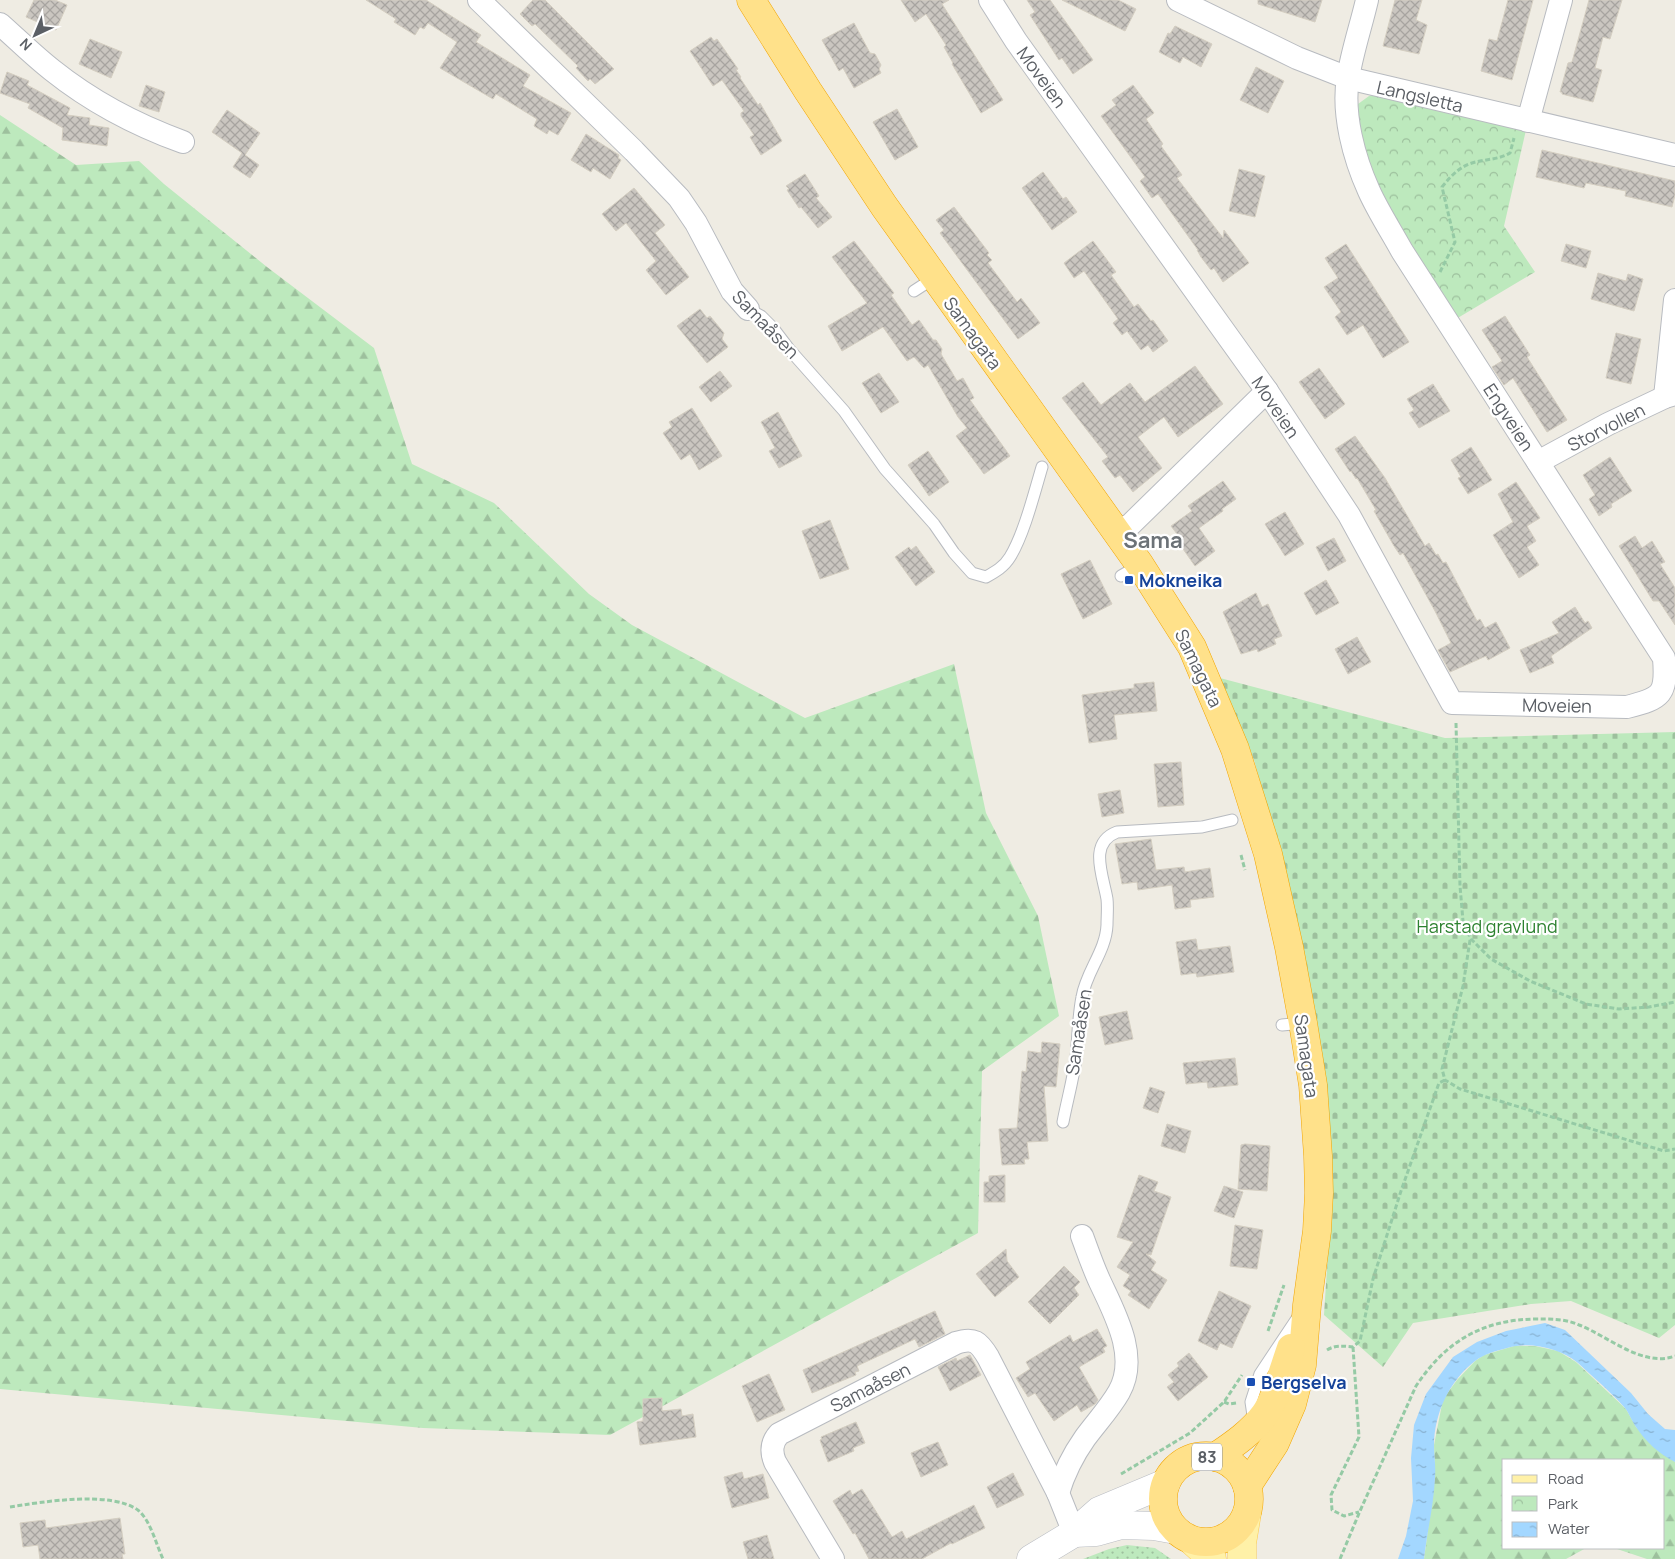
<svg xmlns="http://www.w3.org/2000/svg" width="1675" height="1559" viewBox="0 0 1675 1559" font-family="Manrope,sans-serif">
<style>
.grass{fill:url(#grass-dots)}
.forest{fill:url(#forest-firs)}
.cemetery{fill:url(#cemetery-stones)}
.park{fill:url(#park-crowns)}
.water{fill:url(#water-ripples)}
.building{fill:url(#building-cross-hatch);stroke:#d4cec1}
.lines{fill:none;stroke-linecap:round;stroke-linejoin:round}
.lane-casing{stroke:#b8bbc0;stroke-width:13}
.street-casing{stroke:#b8bbc0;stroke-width:24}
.secondary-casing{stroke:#b9bcc2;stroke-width:29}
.primary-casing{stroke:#fccb4f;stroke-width:29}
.highway-casing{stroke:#f2a500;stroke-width:29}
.path{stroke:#95caa5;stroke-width:3;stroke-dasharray:5 2.5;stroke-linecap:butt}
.lane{stroke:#fff;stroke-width:11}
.street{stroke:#fff;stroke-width:22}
.secondary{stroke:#fff;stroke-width:28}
.primary{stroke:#fff1a8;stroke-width:28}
.highway{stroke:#ffe18a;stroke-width:28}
.transit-dot{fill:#1a4fb4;stroke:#fff;stroke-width:2}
.labels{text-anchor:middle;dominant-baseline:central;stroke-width:4.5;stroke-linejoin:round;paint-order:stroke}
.shield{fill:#fff;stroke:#8c8f93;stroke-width:1}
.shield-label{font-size:16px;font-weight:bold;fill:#5b5f65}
.street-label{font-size:18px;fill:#5b5f65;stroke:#fff}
.transit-label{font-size:18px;font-weight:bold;fill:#164399;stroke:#fff;text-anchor:start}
.park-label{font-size:18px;fill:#2d8230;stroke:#fff}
.district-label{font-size:22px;font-weight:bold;fill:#6c7277;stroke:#fff}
</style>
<defs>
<pattern id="grass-dots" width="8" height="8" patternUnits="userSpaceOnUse" patternTransform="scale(1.25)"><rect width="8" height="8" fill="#bde9bd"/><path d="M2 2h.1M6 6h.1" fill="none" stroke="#9dc09d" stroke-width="1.8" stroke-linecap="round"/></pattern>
<pattern id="forest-firs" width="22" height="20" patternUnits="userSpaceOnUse" patternTransform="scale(1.25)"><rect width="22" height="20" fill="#bde9bd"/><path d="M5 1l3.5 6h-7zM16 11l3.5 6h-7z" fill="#9dc09d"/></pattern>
<pattern id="cemetery-stones" width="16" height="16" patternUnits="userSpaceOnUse" patternTransform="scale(1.25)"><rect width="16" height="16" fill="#bde9bd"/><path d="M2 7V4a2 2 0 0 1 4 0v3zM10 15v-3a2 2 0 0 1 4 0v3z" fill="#9dc09d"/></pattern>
<pattern id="park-crowns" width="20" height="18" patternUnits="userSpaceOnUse" patternTransform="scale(1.25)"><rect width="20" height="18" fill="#bde9bd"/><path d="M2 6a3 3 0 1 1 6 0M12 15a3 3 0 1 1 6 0" fill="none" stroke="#9dc09d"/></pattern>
<pattern id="water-ripples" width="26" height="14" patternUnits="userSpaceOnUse" patternTransform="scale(1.25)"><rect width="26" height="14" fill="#a3d7ff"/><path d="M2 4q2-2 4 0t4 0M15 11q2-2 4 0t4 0" fill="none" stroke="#88b2d2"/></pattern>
<pattern id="building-cross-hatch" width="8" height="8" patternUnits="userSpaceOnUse" patternTransform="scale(1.25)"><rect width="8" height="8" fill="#cac6c0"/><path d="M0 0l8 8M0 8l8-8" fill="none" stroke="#a7a4a0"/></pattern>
</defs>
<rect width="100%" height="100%" fill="#efece3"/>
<path class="grass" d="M1127,1545L1155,1548L1171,1559H1083L1109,1549Z"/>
<g class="forest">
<path d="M0,115L76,165L139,161L164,184L267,267L374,348L412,464L494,503L589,594L632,625L805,718L954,664L986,813L1038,916L1059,1016L982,1071L978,1233L610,1435L423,1428L0,1389Z"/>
<path d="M1514,1346H1535L1558,1351L1576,1362L1626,1409L1636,1427L1675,1462V1559H1647L1614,1548H1664V1460H1504V1548H1586L1566,1559H1424L1435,1477L1434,1445L1443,1399L1457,1380L1475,1361L1484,1355Z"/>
</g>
<path class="cemetery" d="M1220,678L1445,738L1675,732V1325L1659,1338L1571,1301L1531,1304L1413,1323L1383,1367L1324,1315L1331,1207L1286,875L1254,760Z"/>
<path class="park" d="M1375,95L1526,130L1504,226L1535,272L1456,319L1381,196L1361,138L1358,104L1369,96Z"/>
<path class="water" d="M1545,1323L1565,1330L1631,1393L1648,1414L1665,1429L1675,1430V1462C1659,1454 1646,1442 1636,1427C1632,1421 1629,1413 1625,1408C1611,1392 1593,1377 1578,1363C1560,1348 1529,1341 1507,1348C1496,1351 1484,1354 1475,1361C1449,1381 1434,1414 1434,1446C1434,1456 1436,1466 1435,1477C1434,1504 1427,1532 1424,1559H1398L1406,1536L1413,1501L1411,1458L1414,1425L1426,1394L1453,1357L1477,1342L1506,1331Z"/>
<g class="building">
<path d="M34,0H55L67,5L56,30L26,17Z"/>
<path d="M366,0H426L481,35L476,42L530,75L523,86L571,113L558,135L549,130L547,134L534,126L537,119L496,94L493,99L440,68L457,42L428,23L424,29L420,27L415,35L394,22L396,19Z"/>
<path d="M533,0H545L614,69L595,84L590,79L588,81L576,68L578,66L535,24L532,26L520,14Z"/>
<path d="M901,0H949L942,4L1003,100L981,113L952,64L953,63L944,47L946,45L926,14L915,22Z"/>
<path d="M1027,0H1050L1093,60L1073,74L1062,58L1059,60L1030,15L1035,12Z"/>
<path d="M1062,0H1118L1136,9L1125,31Z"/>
<path d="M1258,0H1322L1315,22L1258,4Z"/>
<path d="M1395,0H1422L1416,20L1427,25L1419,54L1383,46Z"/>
<path d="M1508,0H1533L1512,80L1481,71L1489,39L1497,41Z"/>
<path d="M1589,0H1622L1610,39L1603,37L1595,68L1602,70L1593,102L1562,94V92H1560L1568,63L1572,62Z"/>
<path d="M854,23L870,53L875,54L881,65L879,69L881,73L854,88L843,68L839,71L822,40Z"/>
<path d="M1175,26L1212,44L1201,67L1183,57L1180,63L1159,52L1168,33L1170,34Z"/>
<path d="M711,37L714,41L717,39L738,69L736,70L741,77L740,78L758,105L760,103L782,141L761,155L750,137L754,135L741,116V113L744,111L722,80L713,86L690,51Z"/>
<path d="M90,39L122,52L111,78L79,64Z"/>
<path d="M1256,67L1284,81L1268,113L1240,100Z"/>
<path d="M7,72L29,81L27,85L70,108L67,115L90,118L89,125L109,128L107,146L62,140L63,128L28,108L30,104L0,93Z"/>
<path d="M146,85L165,92L159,112L139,106Z"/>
<path d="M1133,85L1154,113L1146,119L1163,144L1161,146L1182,175L1177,178L1223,238L1224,230L1249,263L1223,282L1214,268L1211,270L1201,257L1197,250H1198L1158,194L1152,198L1140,181L1145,177L1101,116L1116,105L1112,100Z"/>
<path d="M897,109L918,147L895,160L873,122Z"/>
<path d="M227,110L260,133L245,155L259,165L250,178L233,167L242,153L212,132Z"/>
<path d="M586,134L619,155L618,158L621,160L610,179L593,168L591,172L571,160Z"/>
<path d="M1542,150L1675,181V195L1672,207L1625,196L1626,191L1586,183L1584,188L1536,177Z"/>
<path d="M1239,169L1265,176L1255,217L1229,211Z"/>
<path d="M1043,172L1063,199L1066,197L1077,212L1052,230L1022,188Z"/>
<path d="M805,174L819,196L816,198L832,217L818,228L801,207L799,208L787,190L789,189L786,186Z"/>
<path d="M634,188L665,225L655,233L689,277L666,295L646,270L656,261L626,223L616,231L602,214Z"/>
<path d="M954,207L989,253L987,255L992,260L988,263L1017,302L1021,298L1040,323L1018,339L940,233L944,230L936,220Z"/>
<path d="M854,241L894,293L891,295L912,325L919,320L933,340H936L942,349L941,354L957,381L963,378L974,398L970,400L1010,456L984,474L956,436L967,428L958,417L928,365L924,368L914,357L907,361L883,327L842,351L828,326L867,303L832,257Z"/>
<path d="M1093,241L1116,272L1111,275L1134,307L1138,304L1151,321L1153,320L1168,341L1153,352L1148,345L1141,350L1127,331L1122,335L1113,323L1118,319L1084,271L1074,278L1064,263Z"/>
<path d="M1346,244L1409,342L1383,358L1363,325L1347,335L1335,317L1341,312L1324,287L1338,278L1325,258Z"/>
<path d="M1566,244L1591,251L1586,268L1561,261Z"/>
<path d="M1598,273L1626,281L1628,274L1643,279L1634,311L1591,299Z"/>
<path d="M700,309L707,318L710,316L724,333L722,339L728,347L707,363L677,326Z"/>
<path d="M1505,316L1530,355L1527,357L1567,420L1547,432L1513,378L1504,385L1492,367L1502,361L1482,330Z"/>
<path d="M1616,333L1641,339L1631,384L1606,378Z"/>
<path d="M1195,366L1223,404L1178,437L1164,417L1138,437L1162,468L1133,492L1120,475L1115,478L1102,461L1108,457L1062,398L1083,382L1101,405L1130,383L1145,402Z"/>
<path d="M1319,368L1345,404L1325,419L1299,382Z"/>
<path d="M720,371L732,386L711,402L699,387Z"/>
<path d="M879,373L899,402L881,413L862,383Z"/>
<path d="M1433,384L1450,411L1419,428L1409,413L1414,410L1407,399Z"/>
<path d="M692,408L722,456L699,470L690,454L681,460L663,433L672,427L669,422Z"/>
<path d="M778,412L802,456L779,468L769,451L775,448L761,422Z"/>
<path d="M1355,436L1385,478L1425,546L1429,543L1436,555L1438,554L1443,563L1446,562L1477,621L1480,619L1485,628L1496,622L1510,648L1488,660L1486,656L1450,672L1438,650L1451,643L1435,611L1403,553L1400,555L1394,546L1374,511L1376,510L1357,478L1356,479L1351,471L1350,472L1335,449Z"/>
<path d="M1471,447L1492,480L1468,494L1458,478L1461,477L1451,460Z"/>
<path d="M928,451L949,482L929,496L908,465Z"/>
<path d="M1610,457L1632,491L1611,504L1612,507L1599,516L1589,499L1595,495L1583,475Z"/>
<path d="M1223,481L1236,499L1222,509L1223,511L1199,528L1215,551L1195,566L1174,536L1177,534L1171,526L1192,511L1188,506Z"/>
<path d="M1516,482L1540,518L1527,526L1536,541L1527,547L1539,565L1519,578L1493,535L1513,522L1498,494Z"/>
<path d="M1285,512L1304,544L1285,556L1265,524Z"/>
<path d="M830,520L849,569L820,579L802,531Z"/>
<path d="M1635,536L1642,548L1652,541L1665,562L1660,564L1675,588V625L1659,601H1653L1619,546Z"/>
<path d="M1334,538L1346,561L1328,571L1316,547Z"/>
<path d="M916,546L935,572L916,586L895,557L909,547L911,550Z"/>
<path d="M1090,560L1112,604L1083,619L1061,574Z"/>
<path d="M1326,580L1339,603L1316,615L1304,593Z"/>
<path d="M1256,593L1262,607L1268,604L1282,636L1274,639L1276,644L1258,652L1257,649L1241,654L1223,612Z"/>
<path d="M1575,607L1585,623L1588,621L1592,628L1551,656L1554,663L1530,673L1520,650L1559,633L1552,622Z"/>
<path d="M1357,637L1371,662L1348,674L1335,649Z"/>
<path d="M1154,682L1157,711L1114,715L1117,739L1089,743L1082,695L1134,688V684Z"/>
<path d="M1181,762L1184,805L1158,807L1154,764Z"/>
<path d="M1120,790L1124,813L1102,817L1098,794Z"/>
<path d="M1151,839L1156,870L1184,867L1185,872L1210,868L1214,897L1190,900L1191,907L1175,909L1172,885L1138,890L1137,882L1122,884L1115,844Z"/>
<path d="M1196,939L1198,950L1230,946L1234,972L1197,977L1196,973L1181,975L1176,942Z"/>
<path d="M1127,1011L1133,1039L1105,1045L1099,1017Z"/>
<path d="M1042,1042L1060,1044L1056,1087L1044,1086L1048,1141L1027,1142L1029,1159H1024L1025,1164L1002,1165L999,1129L1017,1128L1022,1071L1026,1072L1028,1051L1041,1053Z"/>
<path d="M1235,1058L1238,1085L1208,1088L1207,1082L1186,1084L1183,1063Z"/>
<path d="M1150,1087L1165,1092L1158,1113L1143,1108Z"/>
<path d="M1167,1124L1191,1131L1185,1153L1161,1146Z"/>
<path d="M1245,1144L1270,1146L1267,1191L1238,1189L1241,1145Z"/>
<path d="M1005,1175V1202H984V1182H989V1176Z"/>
<path d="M1139,1175L1158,1182L1154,1191L1171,1197L1151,1255L1146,1254L1156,1262L1151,1270L1167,1280L1149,1309L1128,1295L1131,1291L1123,1286L1130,1275L1117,1267L1133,1242L1117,1237Z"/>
<path d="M1224,1186L1243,1192L1234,1218L1214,1211Z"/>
<path d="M1235,1225L1263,1230L1257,1269L1230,1266Z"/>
<path d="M1006,1249L1007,1261L1019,1277L995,1297L976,1274Z"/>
<path d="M1064,1266L1080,1282L1074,1288L1079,1295L1050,1324L1028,1302Z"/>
<path d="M1219,1291L1251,1306L1232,1348L1220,1343L1217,1350L1198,1341Z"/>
<path d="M935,1311L945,1334L919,1347L915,1339L857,1366L859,1371L855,1372L856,1375L812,1393L803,1370Z"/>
<path d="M1097,1329L1107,1346L1103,1348L1105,1352L1079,1367L1098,1400L1095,1404L1081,1412L1077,1405L1054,1421L1035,1393L1028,1397L1016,1378L1030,1369L1026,1362L1070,1335L1073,1342Z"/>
<path d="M1189,1353L1208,1377L1178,1401L1167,1387L1174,1382L1168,1375L1179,1366L1177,1363Z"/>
<path d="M970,1355L981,1375L950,1391L938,1367L956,1358L957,1361Z"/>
<path d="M769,1374L785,1410L757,1422L742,1386Z"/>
<path d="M662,1398V1411L681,1409L682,1416L693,1414L696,1437L640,1445L637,1422L643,1421V1399Z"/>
<path d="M856,1422L865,1443L853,1448L854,1451L828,1462L820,1440L822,1439L821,1437Z"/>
<path d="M938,1442L948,1465L921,1477L911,1453Z"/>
<path d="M742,1472L744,1479L763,1474L769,1498L732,1508L724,1477Z"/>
<path d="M1013,1473L1024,1495L997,1508L987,1487Z"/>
<path d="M862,1489L892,1537L902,1531L906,1539L974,1505L985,1528L952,1544L951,1543L922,1559H869L855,1533L853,1534L833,1501L850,1490L852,1495Z"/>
<path d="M120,1518L125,1554H122L123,1559H40L38,1545L23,1547L20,1523L45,1520L46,1528Z"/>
<path d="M767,1535L774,1559H748L743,1542Z"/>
</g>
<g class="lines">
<g class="lane-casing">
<g id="lane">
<path d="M914,291L934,278"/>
<path d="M748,309L761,316L773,328L789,349L844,411L885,469L934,524L954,553L972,573L986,577C995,572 1004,567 1010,557C1024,534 1034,494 1042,467"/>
<path d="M1121,576L1140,565"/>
<path d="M1282,1025L1303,1023"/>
<path d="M1063,1122C1067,1101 1073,1080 1076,1058C1078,1038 1078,1017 1082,997C1086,972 1106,951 1107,925C1107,917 1108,907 1107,899C1103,875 1088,843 1117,832L1202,827L1232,820"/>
<path d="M1254,1422L1251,1402L1260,1374L1300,1314"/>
</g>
</g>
<g class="street-casing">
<g id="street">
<path d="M479,0L634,151L679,198L696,223L732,291L748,309"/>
<path d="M990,0L1016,41L1267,391L1349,515L1452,703L1627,707C1662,698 1667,695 1664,658L1402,251C1391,231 1378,211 1369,191C1354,158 1342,114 1348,78C1352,52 1361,26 1367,0"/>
<path d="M1178,0L1297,58L1348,78L1675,155"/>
<path d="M0,24C17,39 34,56 52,70C92,102 136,125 183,142"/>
<path d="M1528,121L1561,0"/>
<path d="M1665,397L1675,300"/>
<path d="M1538,462L1608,424L1665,397L1675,394"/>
<path d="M1116,531L1130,525L1267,391"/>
<path d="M1058,1493C1064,1473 1073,1455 1085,1438C1096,1423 1110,1408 1119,1392C1139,1357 1115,1314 1100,1282C1093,1267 1088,1252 1082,1236"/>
<path d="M833,1559L775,1462C771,1452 771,1443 779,1434L956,1343C974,1337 979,1342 988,1357L1058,1493L1074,1533"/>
</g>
</g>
<g class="secondary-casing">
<g id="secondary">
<path d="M1074,1533L1096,1532L1121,1525L1154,1526L1176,1530"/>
<path d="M1031,1559L1074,1533L1099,1511L1166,1483"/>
</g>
</g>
<g class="primary-casing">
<g id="primary">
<path d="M1191,1540L1212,1559"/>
<path d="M1242,1559V1543L1247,1513"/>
</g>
</g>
<g class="highway-casing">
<g id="highway">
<path d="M751,0L808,91L884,206L1140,565L1192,647L1235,749L1268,854L1289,947L1303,1023L1313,1085L1318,1156L1319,1193L1317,1231L1307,1305L1302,1365L1292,1404L1275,1443L1247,1486"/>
<circle cx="1206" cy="1499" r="43"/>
<path d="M1215,1457C1233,1445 1252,1432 1265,1414C1276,1398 1284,1367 1291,1348"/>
</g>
</g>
<g class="path">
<path d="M1440,272L1455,242L1442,187C1450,177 1459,167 1472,163C1485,159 1498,160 1510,153L1514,138"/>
<path d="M1456,723L1460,886L1463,921L1471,939L1491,959L1530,981L1586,1004L1619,1009L1649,1007L1675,1002"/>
<path d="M1241,855L1245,870"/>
<path d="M1470,940L1463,986L1442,1069L1445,1080L1460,1089L1664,1151L1675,1149"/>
<path d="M1268,1331L1284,1285"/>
<path d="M1353,1347L1359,1437L1331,1495L1332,1510L1344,1516L1359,1512"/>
<path d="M1327,1350C1335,1345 1343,1346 1353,1347L1360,1341L1373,1279L1401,1191L1439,1083L1445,1080"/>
<path d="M1224,1402L1229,1404L1236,1403"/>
<path d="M1121,1474L1190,1433L1224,1402L1242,1375"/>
<path d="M10,1507C41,1502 113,1490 139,1511C151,1522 156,1544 163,1559"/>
<path d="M1340,1559L1360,1511L1416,1386C1446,1341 1483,1319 1538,1319C1552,1319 1566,1319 1579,1325C1608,1336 1643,1368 1675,1356"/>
</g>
<use href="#lane" class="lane"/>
<use href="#street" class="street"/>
<use href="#secondary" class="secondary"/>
<use href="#primary" class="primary"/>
<use href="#highway" class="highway"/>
</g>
<g class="transit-dot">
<rect x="1124" y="575" width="10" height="10" rx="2.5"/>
<rect x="1246" y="1377" width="10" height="10" rx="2.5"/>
</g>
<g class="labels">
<rect class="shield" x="1192" y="1443.5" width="30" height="27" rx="4"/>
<g class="shield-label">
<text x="1207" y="1457">83</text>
</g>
<g class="street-label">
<text transform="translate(1042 77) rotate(54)">Moveien</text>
<text transform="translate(1420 96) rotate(13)">Langsletta</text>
<text transform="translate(766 324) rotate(46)">Samaåsen</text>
<text transform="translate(973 333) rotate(54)">Samagata</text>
<text transform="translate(1276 407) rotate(56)">Moveien</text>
<text transform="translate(1509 417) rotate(57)">Engveien</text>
<text transform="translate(1606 427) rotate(-27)">Storvollen</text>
<text transform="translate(1199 668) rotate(64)">Samagata</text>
<text transform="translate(1557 705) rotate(1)">Moveien</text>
<text transform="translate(1078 1032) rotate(-81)">Samaåsen</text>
<text transform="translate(1307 1056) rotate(82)">Samagata</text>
<text transform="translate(870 1387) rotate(-27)">Samaåsen</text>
</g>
<g class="transit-label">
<text x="1139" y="580">Mokneika</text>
<text x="1261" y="1382">Bergselva</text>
</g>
<g class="park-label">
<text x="1487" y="926">Harstad gravlund</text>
</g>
<g class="district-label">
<text x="1153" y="540">Sama</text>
</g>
</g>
<rect x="1502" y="1459" width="162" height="90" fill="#ffffff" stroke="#bdbfc1"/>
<rect x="1512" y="1475" width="25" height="8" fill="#fff1a8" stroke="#bdbfc1"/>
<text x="1548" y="1484" font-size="15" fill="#5b5f65">Road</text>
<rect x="1512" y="1496" width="25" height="15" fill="url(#park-crowns)" stroke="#bdbfc1"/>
<text x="1548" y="1509" font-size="15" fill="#5b5f65">Park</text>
<rect x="1512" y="1522" width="25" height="15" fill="url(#water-ripples)" stroke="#bdbfc1"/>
<text x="1548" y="1534" font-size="15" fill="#5b5f65">Water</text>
<g transform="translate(35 35) rotate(224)" stroke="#ffffff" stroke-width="4" paint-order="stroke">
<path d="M0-4L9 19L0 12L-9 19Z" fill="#5b5f65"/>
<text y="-8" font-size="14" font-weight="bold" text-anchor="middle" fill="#5b5f65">N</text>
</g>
</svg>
